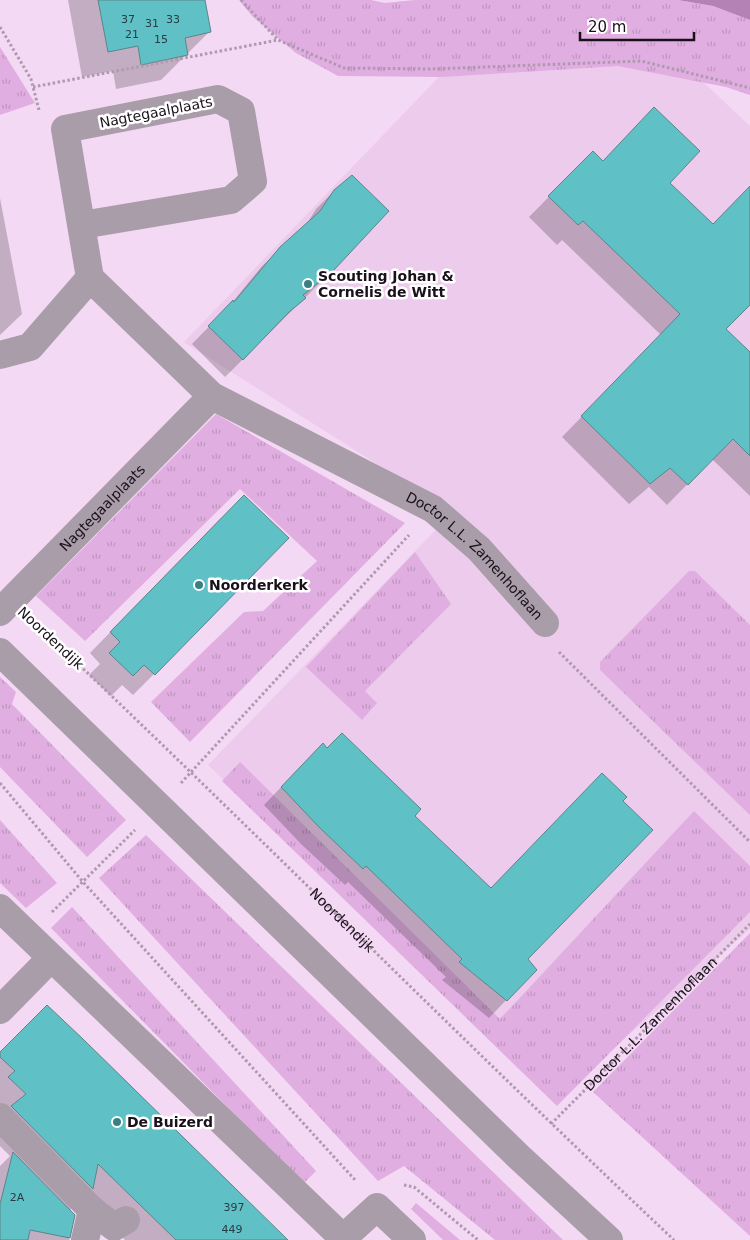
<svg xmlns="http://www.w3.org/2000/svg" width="750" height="1240" viewBox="0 0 750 1240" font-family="'DejaVu Sans',sans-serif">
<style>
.built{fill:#edcbec}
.grass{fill:url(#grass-tufts)}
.water{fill:#b482b4}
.shadow{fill:#0003}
.building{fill:#5fc0c6;stroke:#5b8689}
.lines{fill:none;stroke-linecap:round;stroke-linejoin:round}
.path{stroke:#ae99ae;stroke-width:3;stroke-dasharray:2.5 2.5;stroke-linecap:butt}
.minor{stroke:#a99da9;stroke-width:28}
.poi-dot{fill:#378084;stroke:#fff;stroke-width:2}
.labels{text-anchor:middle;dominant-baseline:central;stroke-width:5;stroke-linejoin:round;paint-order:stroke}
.number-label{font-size:11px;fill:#2a3c44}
.street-label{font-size:14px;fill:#191019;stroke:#fff}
.poi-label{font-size:14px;font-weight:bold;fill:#191019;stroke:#fff;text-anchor:start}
</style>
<defs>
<pattern id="grass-tufts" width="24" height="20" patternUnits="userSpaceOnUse" patternTransform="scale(1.25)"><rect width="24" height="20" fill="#e1aee1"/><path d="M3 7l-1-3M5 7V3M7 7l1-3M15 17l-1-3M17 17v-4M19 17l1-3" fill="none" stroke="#c095c0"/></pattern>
</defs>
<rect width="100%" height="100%" fill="#f4d9f4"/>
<path class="built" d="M513,0H616L750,126V929L558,1097L208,765L453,512L184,342Z"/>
<g class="grass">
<path d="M239,0H371L385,3L415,0H678L713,6L750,20V95L726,87L618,66L443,77L338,76L296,53L253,17Z"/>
<path d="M0,47L35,103L0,115Z"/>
<path d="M216,414L405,523L190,742L151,702L244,612L263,611L317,561L240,489L85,641L36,596Z"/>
<path d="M415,552L451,604L365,691L377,703L362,720L306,667Z"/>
<path d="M689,571H695L750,625V815L600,670V662Z"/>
<path d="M0,677L16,692L12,704L126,820L87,857L0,767Z"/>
<path d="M240,762L500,1019L694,811L750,866V912L557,1106L222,781Z"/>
<path d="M0,820L57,883L26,908L0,883Z"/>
<path d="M146,835L563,1240H495L404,1166L378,1181L99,878Z"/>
<path d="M72,907L316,1171L303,1184L51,928Z"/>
<path d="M750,933V1236L593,1092Z"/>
<path d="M416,1203L460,1240H443L411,1209Z"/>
</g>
<path class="water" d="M678,0H750V20L713,6Z"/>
<g class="shadow">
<path d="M68,0H203L209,32L161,80L116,89L113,71L82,77Z"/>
<path d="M593,152L602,162L668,183L712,226L750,196V303L725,329L750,353V496L712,459L667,505L649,487L629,504L562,437L661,335L562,240L557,245L529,217Z"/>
<path d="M334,191L333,270L225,377L192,344L230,305L262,266L306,225L316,209Z"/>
<path d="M0,198L22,314L0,335Z"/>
<path d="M222,517L154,674L133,695L122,685L111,696L89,675L100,664L90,653Z"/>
<path d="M305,762L413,816L491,889L622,801L526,958L535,970L489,1018L442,980L446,977L348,882L345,885L301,844L264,805Z"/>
<path d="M0,1053L287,1240H125L82,1198L69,1211L73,1215L69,1240H0V1166L10,1156L0,1146Z"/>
</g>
<g class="building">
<path d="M98,0H205L211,32L185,38L188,55L141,65L138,46L108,52Z"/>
<path d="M654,107L700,151L670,183L713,224L750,186V305L726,329L750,352V456L733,439L688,485L670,468L650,484L581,416L680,314L583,221L578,225L548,196L593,151L603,161Z"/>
<path d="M352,175L389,211L334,270L303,295L306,298L289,312L243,360L208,326L233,300L234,302L280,247L320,211L334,190Z"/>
<path d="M244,495L289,538L155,675L144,665L133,676L109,653L120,642L110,632Z"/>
<path d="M342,733L421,809L415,816L491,888L602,773L627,797L623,801L653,830L528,959L537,970L507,1001L459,962L462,959L366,866L363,869L319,827L281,787L323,743L327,748Z"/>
<path d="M47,1005L83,1039L288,1240H176L98,1164L93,1189L11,1106L26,1094L8,1077L15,1071L0,1057V1052Z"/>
<path d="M13,1152L75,1215L70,1238L30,1230L28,1240H0V1204Z"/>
</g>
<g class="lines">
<g class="path">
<path d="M241,0L278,40L344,68L432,69L641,61L750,88"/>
<path d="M0,27L31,79L39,110"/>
<path d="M33,87L278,40"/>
<path id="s1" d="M36,624C251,827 459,1038 674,1240"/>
<path d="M559,652L750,842"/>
<path d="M0,783L83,882L356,1181"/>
<path d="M181,783L409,535"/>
<path d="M52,912L135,830"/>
<path id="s2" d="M551,1124L750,924"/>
<path d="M404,1185L414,1187L478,1240"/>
</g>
<g class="minor">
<path id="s3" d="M82,225L231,200L253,181L241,111L218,99L65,129L90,278L212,396L433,509L479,549L545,623"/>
<path d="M0,355L30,347L90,278"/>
<path id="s4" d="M0,612L212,396"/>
<path d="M0,652L519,1157L609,1240"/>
<path d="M0,908L343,1238L377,1207L412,1240"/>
<path d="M0,1010L51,958"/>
<path d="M0,1117L92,1210L114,1227L126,1220"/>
<path d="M85,1240L92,1210"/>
</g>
</g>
<g class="poi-dot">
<circle cx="308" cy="284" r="5"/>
<circle cx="199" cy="585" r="5"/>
<circle cx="117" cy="1122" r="5"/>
</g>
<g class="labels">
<g class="number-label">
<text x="128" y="19">37</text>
<text x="173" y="19">33</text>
<text x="152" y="23">31</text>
<text x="132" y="34">21</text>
<text x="161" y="39">15</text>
<text x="17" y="1197">2A</text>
<text x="234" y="1207">397</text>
<text x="232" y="1229">449</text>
</g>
<g class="street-label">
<text transform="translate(156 112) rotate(-11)">Nagtegaalplaats</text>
<text stroke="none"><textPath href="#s4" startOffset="146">Nagtegaalplaats</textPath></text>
<text stroke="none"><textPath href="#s3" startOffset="1064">Doctor L.L. Zamenhoflaan</textPath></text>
<text transform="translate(51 638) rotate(43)">Noordendijk</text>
<text stroke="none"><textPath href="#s1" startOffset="426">Noordendijk</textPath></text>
<text stroke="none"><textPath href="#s2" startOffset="141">Doctor L.L. Zamenhoflaan</textPath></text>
</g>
<g class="poi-label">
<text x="318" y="276">Scouting Johan &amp;<tspan x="318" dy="16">Cornelis de Witt</tspan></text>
<text x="209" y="585">Noorderkerk</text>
<text x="127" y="1122">De Buizerd</text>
</g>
</g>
<path d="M580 32v8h114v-8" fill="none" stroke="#191019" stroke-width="2.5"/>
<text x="588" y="32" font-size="15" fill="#191019" stroke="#ffffff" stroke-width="4" paint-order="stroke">20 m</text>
</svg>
